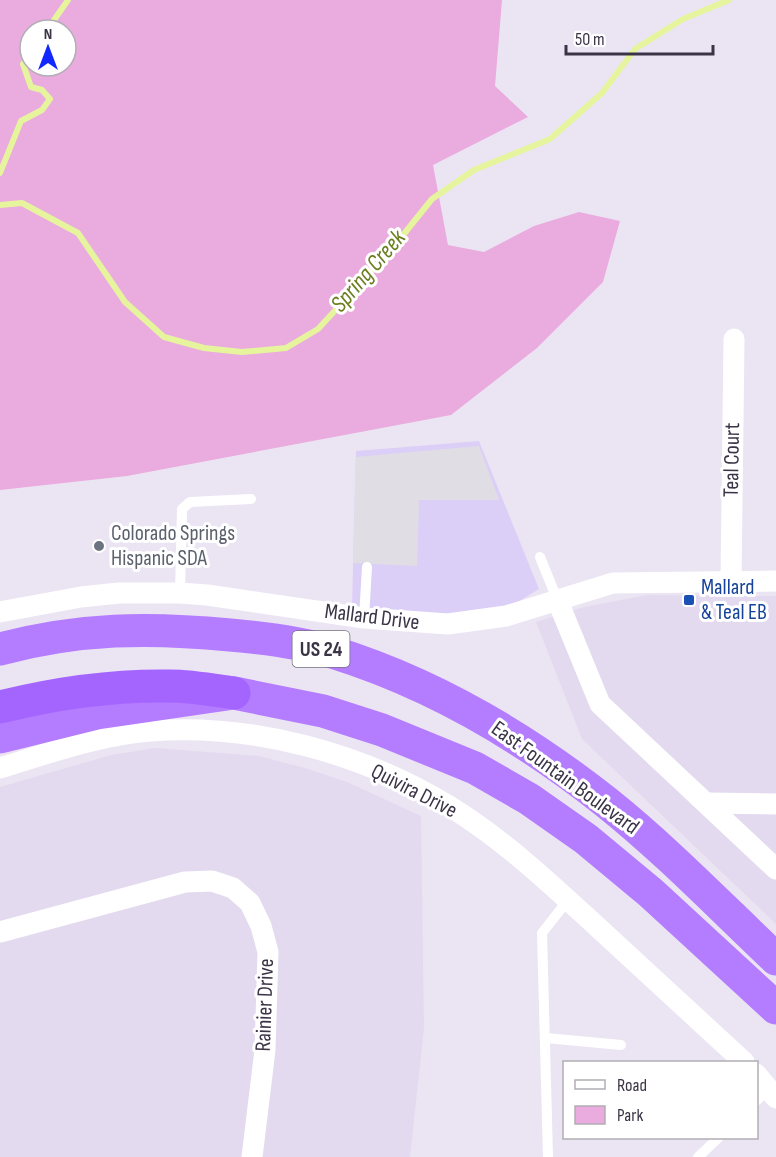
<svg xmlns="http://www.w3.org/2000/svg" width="776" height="1157" viewBox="0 0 776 1157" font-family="'Sofia Sans Condensed',sans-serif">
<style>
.residential{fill:#e3daef}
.commercial{fill:#dccff7}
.green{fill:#eaabde;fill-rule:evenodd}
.parking{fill:#e0dee4}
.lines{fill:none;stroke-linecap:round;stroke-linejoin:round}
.stream{stroke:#e6f49e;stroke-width:6}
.service{stroke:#fff;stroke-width:10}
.minor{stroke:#fff;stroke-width:21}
.trunk{stroke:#b47cff;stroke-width:33}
.motorway{stroke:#a465ff;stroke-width:33}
.worship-dot{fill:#6b7280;stroke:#fff;stroke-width:2}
.transit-dot{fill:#1a4fb4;stroke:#fff;stroke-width:2}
.labels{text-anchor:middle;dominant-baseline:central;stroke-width:6;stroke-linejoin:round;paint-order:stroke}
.shield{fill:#fff;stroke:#76717e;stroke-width:1.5}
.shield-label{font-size:21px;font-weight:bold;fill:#3b3446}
.street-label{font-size:22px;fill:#3b3446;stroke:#fff}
.worship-label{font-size:22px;fill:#5b616d;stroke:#fff;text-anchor:start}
.transit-label{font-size:22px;fill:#164399;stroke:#fff;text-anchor:start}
.water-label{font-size:24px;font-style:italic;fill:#6d7e20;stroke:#fff}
</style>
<rect width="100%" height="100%" fill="#ebe5f3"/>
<g class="residential">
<path d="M647,595L776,596V924L582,739L536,622L584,607Z"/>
<path d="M155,748L259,756L305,768L347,782L421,816L424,1028L410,1157H0V787L111,755Z"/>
</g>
<path class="commercial" d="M479,441L539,589L518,602L486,611L449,614L407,613L352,606L356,451Z"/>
<path class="green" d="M0,0H502L495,86L528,117L433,165L448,245L484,252L534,226L579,212L620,221L603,282L537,348L451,415L127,476L0,490ZM30,30H66V66H30Z"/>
<path class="parking" d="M479,446L499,500H419L417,566L353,563L356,457Z"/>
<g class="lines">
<g class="stream">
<path d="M47,30L68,0"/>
<path d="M0,173L21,121L42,110L50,99L42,90L31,87L23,64L30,54"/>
<path d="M0,205L22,203L78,233L125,302L164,337L204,348L242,352L286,348L318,329L391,250L432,199L474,170L550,139L602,93L635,49L683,19L729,0"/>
</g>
<g class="service">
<path d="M540,557L557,599"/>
<path d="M180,593L182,509L190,502L251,499"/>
<path d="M364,618L367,567"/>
<path d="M546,1038L621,1045"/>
<path d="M756,1101L769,1089"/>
<path d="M548,1157L542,933L568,900"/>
<path d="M698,1157L718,1138"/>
</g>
<g class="minor">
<path d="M731,581L734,339"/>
<path d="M557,599L600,704L776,869"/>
<path d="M0,612L81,597L119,593H180L207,595L364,618L448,624L506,616L613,583L776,581"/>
<path d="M0,768C49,753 99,735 150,731C252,723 362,753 449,806C506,841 555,888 604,933C651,976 697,1019 744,1062"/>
<path d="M706,803L776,804"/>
<path d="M0,932L185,882L212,881L233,888L250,903L261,926L268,952L265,1050L252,1157"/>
<path d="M756,1074L776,1098"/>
</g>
<g class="trunk">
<path d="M0,649C80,628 148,627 230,635C264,638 299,642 332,652C432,683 525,738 606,802C666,850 720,906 776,959"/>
<path d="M0,737L97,713L234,693L323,711L382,730L475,768L529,799L586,839L651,893L776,1008"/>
</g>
<path class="motorway" d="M0,707C56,693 113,685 170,686C191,686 213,690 234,693"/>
</g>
<circle class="worship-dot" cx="99" cy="546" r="6"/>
<rect class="transit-dot" x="683" y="594" width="12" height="12" rx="3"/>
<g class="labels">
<rect class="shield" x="292.5" y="631" width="57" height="36" rx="4.5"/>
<g class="shield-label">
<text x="321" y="649">US 24</text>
</g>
<g class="street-label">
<text transform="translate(732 460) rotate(-89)">Teal Court</text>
<text transform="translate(372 617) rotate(7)">Mallard Drive</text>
<text transform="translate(565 778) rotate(36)">East Fountain Boulevard</text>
<text transform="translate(414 791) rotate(27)">Quivira Drive</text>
<text transform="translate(265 1005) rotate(-88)">Rainier Drive</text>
</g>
<g class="worship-label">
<text x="111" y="533">Colorado Springs<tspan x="111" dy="25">Hispanic SDA</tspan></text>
</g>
<g class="transit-label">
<text x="701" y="587">Mallard<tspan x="701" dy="25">&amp; Teal EB</tspan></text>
</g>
<g class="water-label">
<text transform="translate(368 271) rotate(-49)">Spring Creek</text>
</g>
</g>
<rect x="563" y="1061" width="195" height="78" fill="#ffffff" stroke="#b1aeb5" stroke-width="1.5"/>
<rect x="575" y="1080" width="30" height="9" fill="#ffffff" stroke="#b1aeb5" stroke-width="1.5"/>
<text x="617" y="1091" font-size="18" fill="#3b3446">Road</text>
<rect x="575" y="1106" width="30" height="18" fill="#eaabde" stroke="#b1aeb5" stroke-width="1.5"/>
<text x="617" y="1121" font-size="18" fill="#3b3446">Park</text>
<g transform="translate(48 48)"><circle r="28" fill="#ffffff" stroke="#b1aeb5" stroke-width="1.5"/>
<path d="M0-4.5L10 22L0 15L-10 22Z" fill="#1129ff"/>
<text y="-9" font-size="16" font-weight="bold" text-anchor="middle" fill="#3b3446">N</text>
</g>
<path d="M566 45v9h147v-9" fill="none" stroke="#3b3446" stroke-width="3"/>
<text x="575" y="45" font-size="18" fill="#3b3446" stroke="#ffffff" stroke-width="4.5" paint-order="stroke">50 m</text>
</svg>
